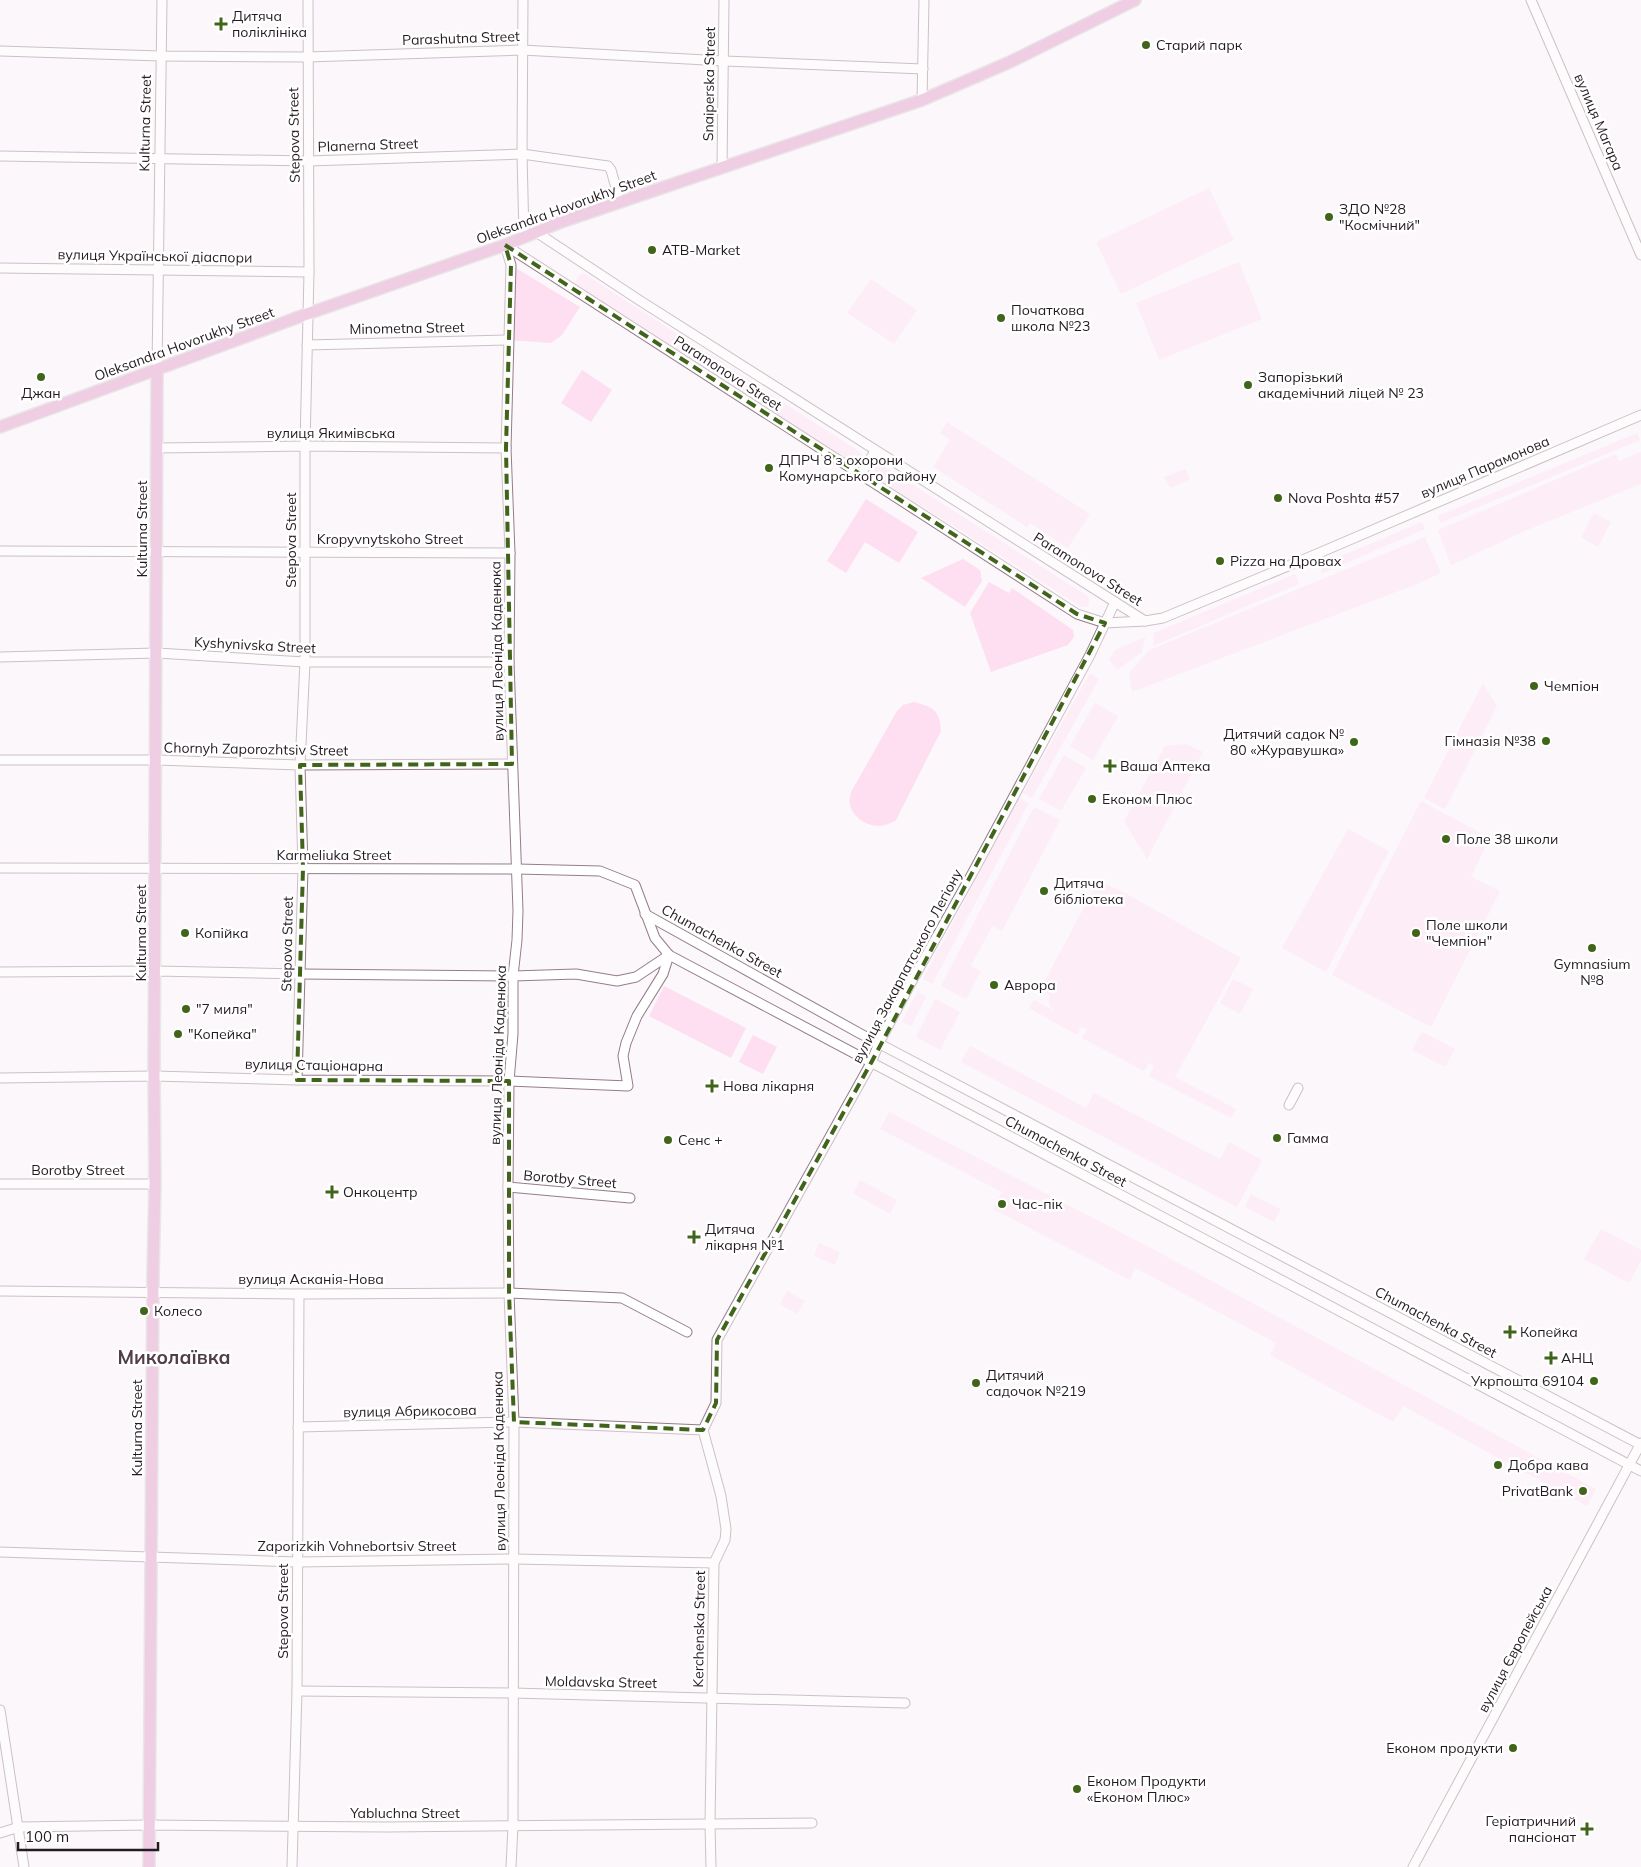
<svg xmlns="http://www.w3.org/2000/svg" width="1641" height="1867" viewBox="0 0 1641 1867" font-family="Mulish,sans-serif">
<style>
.green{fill:#fddff1}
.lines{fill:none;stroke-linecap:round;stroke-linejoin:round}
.minor-casing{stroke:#947d8b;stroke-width:11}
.major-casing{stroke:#d3d1d3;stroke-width:14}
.minor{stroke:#fff;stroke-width:9}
.major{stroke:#e19ccb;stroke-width:11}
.marked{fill:none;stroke:#41641b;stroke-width:4;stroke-dasharray:10 6;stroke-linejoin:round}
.poi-dot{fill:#41641b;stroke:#fff;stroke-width:2}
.labels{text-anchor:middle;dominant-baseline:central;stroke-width:5;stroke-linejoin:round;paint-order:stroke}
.poi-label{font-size:14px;fill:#241b21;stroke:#fff;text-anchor:start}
.street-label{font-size:14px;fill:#241b21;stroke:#fff}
.district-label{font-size:19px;font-weight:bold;fill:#523e4a;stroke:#fff}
</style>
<rect width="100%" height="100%" fill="#fcf7fa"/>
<g class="green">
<path d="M1209,188L1234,240L1121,294L1096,242Z"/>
<path d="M1239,262L1262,319L1159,360L1136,303Z"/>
<path d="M511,265L580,307L562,335L551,343L507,340Z"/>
<path d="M583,273L860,452L863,456L861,461L857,464L851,462L574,284L579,276Z"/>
<path d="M871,279L917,310L894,344L847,313Z"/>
<path d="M582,370L612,390L591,422L561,403Z"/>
<path d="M947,422L1090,514L1068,548L1030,523L1027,527L933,467L950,440L940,433Z"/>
<path d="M1637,433L1640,440L1440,523L1438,516Z"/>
<path d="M1641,452V484L1527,530L1451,565L1438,530L1616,454L1619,461Z"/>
<path d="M877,462L1089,597V605L1087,607H1082L869,473L871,465Z"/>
<path d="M1186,469L1190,479L1170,488L1164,477Z"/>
<path d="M866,499L918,532L899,563L865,542L846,573L827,561Z"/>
<path d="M1594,513L1611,522L1598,547L1581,537Z"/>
<path d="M1422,522L1425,529L1321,574L1322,564Z"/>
<path d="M1425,537L1441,573L1417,584L1132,692L1129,673L1149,650Z"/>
<path d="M963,559L980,570L982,581L965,607L921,578Z"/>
<path d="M1295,574L1299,584L1153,646L1154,633Z"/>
<path d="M989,582L1009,593L1012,588L1073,630L1074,637L1068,645L991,672L970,613Z"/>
<path d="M1145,637L1142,652L1117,670L1109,659L1115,650Z"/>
<path d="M1090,673L1099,679L1032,798L1023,793Z"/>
<path d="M1483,683L1497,706L1445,809L1424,798Z"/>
<path d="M914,702C933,707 940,710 941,731L896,820C893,822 889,824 885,825C871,829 853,819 850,805C849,801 850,796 851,792L897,711L903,705Z"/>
<path d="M1095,703L1118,716L1093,760L1070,746Z"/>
<path d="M1186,744L1203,752L1147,859L1124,821L1165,746Z"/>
<path d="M1064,755L1086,768L1061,811L1039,799Z"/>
<path d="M1019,798L1029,803L932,984L923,979Z"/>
<path d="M1421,801L1490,838L1471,877L1500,891L1431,1027L1332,975Z"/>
<path d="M1034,807L1060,820L1002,931L992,926L971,966L981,971L966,999L941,986Z"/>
<path d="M1348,829L1389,851L1326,972L1282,948Z"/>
<path d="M1098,881L1125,893L1241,958L1175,1077L1236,1109L1231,1118L1149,1076L1154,1066L1149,1063L1144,1071L1082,1038L1087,1029L1081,1027L1077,1035L1029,1008L1034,1000L1055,1011L1049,1005V995L1040,990Z"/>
<path d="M1233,979L1253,989L1240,1014L1220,1003Z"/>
<path d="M664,986L746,1028L731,1058L649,1016Z"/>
<path d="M917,992L926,997L911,1026L902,1022Z"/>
<path d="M935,999L960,1012L940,1050L916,1037Z"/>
<path d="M1422,1032L1455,1049L1445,1067L1412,1050Z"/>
<path d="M753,1035L777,1047L763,1074L739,1062Z"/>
<path d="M970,1046L1086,1108L1094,1093L1220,1159L1229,1142L1262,1160L1237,1207L961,1062Z"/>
<path d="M889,1112L1147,1246L1596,1489L1587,1506L1403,1406L1393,1422L1270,1355L1276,1343L1151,1276L1135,1268L1130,1280L993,1209L1002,1192L880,1129Z"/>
<path d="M860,1180L897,1200L890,1214L853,1193Z"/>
<path d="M1251,1194L1281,1209L1274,1222L1245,1207Z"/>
<path d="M1601,1229L1641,1250V1261L1629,1283L1584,1259Z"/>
<path d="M819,1243L840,1252L835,1265L814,1256Z"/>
<path d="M787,1291L805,1301L797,1314L780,1304Z"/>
<path d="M1131,1780L1148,1789L1137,1806L1121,1796Z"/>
</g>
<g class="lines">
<g class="minor-casing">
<g id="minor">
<path d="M523,0L522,154L524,237"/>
<path d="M1531,0L1641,255"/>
<path d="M0,51L161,56L307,57L522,50L724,61L923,69"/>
<path d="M922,100L924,0"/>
<path d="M0,156L308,161L522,154L608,166L611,170L620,202"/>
<path d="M722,168L724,0"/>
<path d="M536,232L639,300L1145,621"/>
<path d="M505,245L511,265L506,448L510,553L509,662L518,911L517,940L513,976V1034L509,1081L508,1187L509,1293L514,1422L513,1826L511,1867"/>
<path d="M505,245L1077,614L1105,623L1145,621L1163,618L1312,556L1641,415"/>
<path d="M0,268L309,272"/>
<path d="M307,345L507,340"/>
<path d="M157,370L162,0"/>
<path d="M157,448L305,446L506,448"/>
<path d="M861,474L875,451"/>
<path d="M0,551L510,553"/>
<path d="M0,657L157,653L305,662H509"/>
<path d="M0,760H157L300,765L512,764"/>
<path d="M0,868L517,869L600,871L635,885L655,938L669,955L1641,1471"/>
<path d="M645,914L859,1033L1641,1445"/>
<path d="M0,972L156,971L301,974L513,976L576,974L617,981L636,977L669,955"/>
<path d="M0,1078L154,1076L297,1080L509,1081L628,1086L623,1056L626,1043L637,1016L663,974L669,955"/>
<path d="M297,1080L303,868L300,765L305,662V446L309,272L308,0"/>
<path d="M1289,1105L1298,1088"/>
<path d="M0,1184H155"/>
<path d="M508,1187L630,1198"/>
<path d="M0,1291L299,1294L509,1293L622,1298L687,1332"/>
<path d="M298,1427L514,1422L703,1430"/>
<path d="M0,1552L297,1562L514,1559L714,1563"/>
<path d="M297,1691L512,1693L905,1703"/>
<path d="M0,1710L24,1867"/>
<path d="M0,1833L19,1827L148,1825L387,1827L812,1823"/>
<path d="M292,1867L297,1691L299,1294"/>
<path d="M711,1867L710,1824L714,1563L725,1540L726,1529L721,1496L703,1430L716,1403L717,1340L871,1063L879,1043L913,979L972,874L1090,655L1115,602"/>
<path d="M1413,1867L1641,1443"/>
</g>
</g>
<g class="major-casing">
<g id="major">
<path d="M0,427L307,314L505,245L561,222L922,100L1010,62L1135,0"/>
<path d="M149,1867L153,1276L155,1184L154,1076L157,370"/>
</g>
</g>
<use href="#minor" class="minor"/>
<use href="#major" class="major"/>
</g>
<path d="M0 0H1641V1867H0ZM505,245L1077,614L1105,623L871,1063L717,1340L716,1403L703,1430L514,1422L509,1293V1081L297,1080L303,868L300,765L512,764L506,448L511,265Z" fill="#fcf7fa" fill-opacity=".55" fill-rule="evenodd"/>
<path class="marked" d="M505,245L1077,614L1105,623L871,1063L717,1340L716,1403L703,1430L514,1422L509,1293V1081L297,1080L303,868L300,765L512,764L506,448L511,265Z"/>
<g class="poi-dot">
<path d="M218.5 16.5h5v5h5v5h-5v5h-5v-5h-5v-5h5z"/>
<circle cx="1146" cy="45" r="5"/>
<circle cx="1329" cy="217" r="5"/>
<circle cx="652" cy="250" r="5"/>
<circle cx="1001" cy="318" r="5"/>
<circle cx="41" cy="377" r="5"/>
<circle cx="1248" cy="385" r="5"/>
<circle cx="769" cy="468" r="5"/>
<circle cx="1278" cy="498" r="5"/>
<circle cx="1220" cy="561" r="5"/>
<circle cx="1534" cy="686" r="5"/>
<circle cx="1546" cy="741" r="5"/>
<circle cx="1354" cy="742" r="5"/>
<path d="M1107.5 758.5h5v5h5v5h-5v5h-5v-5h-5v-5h5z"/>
<circle cx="1092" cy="799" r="5"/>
<circle cx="1446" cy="839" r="5"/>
<circle cx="1044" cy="891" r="5"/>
<circle cx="185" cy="933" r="5"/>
<circle cx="1416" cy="933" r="5"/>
<circle cx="1592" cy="948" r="5"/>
<circle cx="994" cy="985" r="5"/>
<circle cx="186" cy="1009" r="5"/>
<circle cx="178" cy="1034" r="5"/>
<path d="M709.5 1078.5h5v5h5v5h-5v5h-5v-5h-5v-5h5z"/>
<circle cx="1277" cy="1138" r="5"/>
<circle cx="668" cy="1140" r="5"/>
<path d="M329.5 1184.5h5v5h5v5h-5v5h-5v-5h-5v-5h5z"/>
<circle cx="1002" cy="1204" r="5"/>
<path d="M691.5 1229.5h5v5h5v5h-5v5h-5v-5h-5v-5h5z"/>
<circle cx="144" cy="1311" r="5"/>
<path d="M1507.5 1324.5h5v5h5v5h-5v5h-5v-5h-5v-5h5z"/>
<path d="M1548.5 1350.5h5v5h5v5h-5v5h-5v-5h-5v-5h5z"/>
<circle cx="1594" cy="1381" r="5"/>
<circle cx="976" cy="1383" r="5"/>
<circle cx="1498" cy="1465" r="5"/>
<circle cx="1583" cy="1491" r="5"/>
<circle cx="1513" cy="1748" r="5"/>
<circle cx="1077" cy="1789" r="5"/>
<path d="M1584.5 1821.5h5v5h5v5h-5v5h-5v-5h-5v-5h5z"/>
</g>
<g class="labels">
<g class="poi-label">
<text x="232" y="16">Дитяча<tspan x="232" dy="16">поліклініка</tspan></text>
<text x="1156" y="45">Старий парк</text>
<text x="1339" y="209">ЗДО №28<tspan x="1339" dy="16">"Космічний"</tspan></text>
<text x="662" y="250">ATB-Market</text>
<text x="1011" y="310">Початкова<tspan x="1011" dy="16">школа №23</tspan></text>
<text x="1258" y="377">Запорізький<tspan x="1258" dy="16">академічний ліцей № 23</tspan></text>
<text x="41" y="393" text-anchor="middle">Джан</text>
<text x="779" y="460">ДПРЧ 8 з охорони<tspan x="779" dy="16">Комунарського району</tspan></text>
<text x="1288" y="498">Nova Poshta #57</text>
<text x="1230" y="561">Pizza на Дровах</text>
<text x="1544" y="686">Чемпіон</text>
<text x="1344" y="734" text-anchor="end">Дитячий садок №<tspan x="1344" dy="16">80 «Журавушка»</tspan></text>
<text x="1536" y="741" text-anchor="end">Гімназія №38</text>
<text x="1120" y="766">Ваша Аптека</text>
<text x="1102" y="799">Економ Плюс</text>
<text x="1456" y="839">Поле 38 школи</text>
<text x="1054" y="883">Дитяча<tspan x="1054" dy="16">бібліотека</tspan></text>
<text x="1426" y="925">Поле школи<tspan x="1426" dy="16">"Чемпіон"</tspan></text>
<text x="195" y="933">Копійка</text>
<text x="1592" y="964" text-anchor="middle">Gymnasium<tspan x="1592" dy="16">№8</tspan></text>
<text x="1004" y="985">Аврора</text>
<text x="196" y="1009">"7 миля"</text>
<text x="188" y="1034">"Копейка"</text>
<text x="723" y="1086">Нова лікарня</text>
<text x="1287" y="1138">Гамма</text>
<text x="678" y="1140">Сенс +</text>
<text x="343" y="1192">Онкоцентр</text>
<text x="1012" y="1204">Час-пік</text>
<text x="705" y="1229">Дитяча<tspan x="705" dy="16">лікарня №1</tspan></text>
<text x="154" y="1311">Колесо</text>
<text x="1520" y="1332">Копейка</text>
<text x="1561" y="1358">АНЦ</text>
<text x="986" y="1375">Дитячий<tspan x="986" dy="16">садочок №219</tspan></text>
<text x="1584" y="1381" text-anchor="end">Укрпошта 69104</text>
<text x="1508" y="1465">Добра кава</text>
<text x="1573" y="1491" text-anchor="end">PrivatBank</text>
<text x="1503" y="1748" text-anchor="end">Економ продукти</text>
<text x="1087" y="1781">Економ Продукти<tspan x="1087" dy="16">«Економ Плюс»</tspan></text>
<text x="1576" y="1821" text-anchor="end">Геріатричний<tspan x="1576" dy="16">пансіонат</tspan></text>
</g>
<g class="street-label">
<text transform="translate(461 38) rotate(-2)">Parashutna Street</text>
<text transform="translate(709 84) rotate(-89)">Snaiperska Street</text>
<text transform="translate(1599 122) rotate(67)">вулиця Магара</text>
<text transform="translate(145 123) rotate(-89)">Kulturna Street</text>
<text transform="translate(294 135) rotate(-91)">Stepova Street</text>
<text transform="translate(368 145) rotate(-2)">Planerna Street</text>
<text transform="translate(566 207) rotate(-20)">Oleksandra Hovorukhy Street</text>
<text transform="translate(155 256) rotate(1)">вулиця Української діаспори</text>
<text transform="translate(407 328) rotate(-1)">Minometna Street</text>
<text transform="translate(184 344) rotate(-20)">Oleksandra Hovorukhy Street</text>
<text transform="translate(728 373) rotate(33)">Paramonova Street</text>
<text x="331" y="433">вулиця Якимівська</text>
<text transform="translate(1485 467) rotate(-23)">вулиця Парамонова</text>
<text transform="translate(142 529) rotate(-90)">Kulturna Street</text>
<text x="390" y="539">Kropyvnytskoho Street</text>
<text transform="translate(291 540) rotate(-90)">Stepova Street</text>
<text transform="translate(1088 569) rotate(32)">Paramonova Street</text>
<text transform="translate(255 645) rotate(3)">Kyshynivska Street</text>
<text transform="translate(497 651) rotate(-91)">вулиця Леоніда Каденюка</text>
<text transform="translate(256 749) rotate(1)">Chornyh Zaporozhtsiv Street</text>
<text x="334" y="855">Karmeliuka Street</text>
<text transform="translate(141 933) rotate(-90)">Kulturna Street</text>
<text transform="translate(722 941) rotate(29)">Chumachenka Street</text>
<text transform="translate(287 944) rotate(-89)">Stepova Street</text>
<text transform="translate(907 966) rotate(-62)">вулиця Закарпатського Легіону</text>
<text transform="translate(498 1055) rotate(-88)">вулиця Леоніда Каденюка</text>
<text transform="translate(314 1065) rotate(1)">вулиця Стаціонарна</text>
<text transform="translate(1066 1151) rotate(28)">Chumachenka Street</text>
<text x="78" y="1170">Borotby Street</text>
<text transform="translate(570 1179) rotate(5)">Borotby Street</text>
<text x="311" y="1279">вулиця Асканія-Нова</text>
<text transform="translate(1436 1322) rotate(28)">Chumachenka Street</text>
<text transform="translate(410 1411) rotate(-1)">вулиця Абрикосова</text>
<text transform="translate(137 1428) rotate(-90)">Kulturna Street</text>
<text transform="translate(499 1461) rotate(-91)">вулиця Леоніда Каденюка</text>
<text x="357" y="1546">Zaporizkih Vohnebortsiv Street</text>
<text transform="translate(283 1611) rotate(-90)">Stepova Street</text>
<text transform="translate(699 1629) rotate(-89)">Kerchenska Street</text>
<text transform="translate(1515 1649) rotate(-62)">вулиця Європейська</text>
<text transform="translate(601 1682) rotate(1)">Moldavska Street</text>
<text x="405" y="1813">Yabluchna Street</text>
</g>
<g class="district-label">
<text x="174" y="1357">Миколаївка</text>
</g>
</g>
<path d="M18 1842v8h140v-8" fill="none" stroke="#241b21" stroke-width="2.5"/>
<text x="25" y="1842" font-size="15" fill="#241b21" stroke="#ffffff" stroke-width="4" paint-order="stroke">100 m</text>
</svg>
